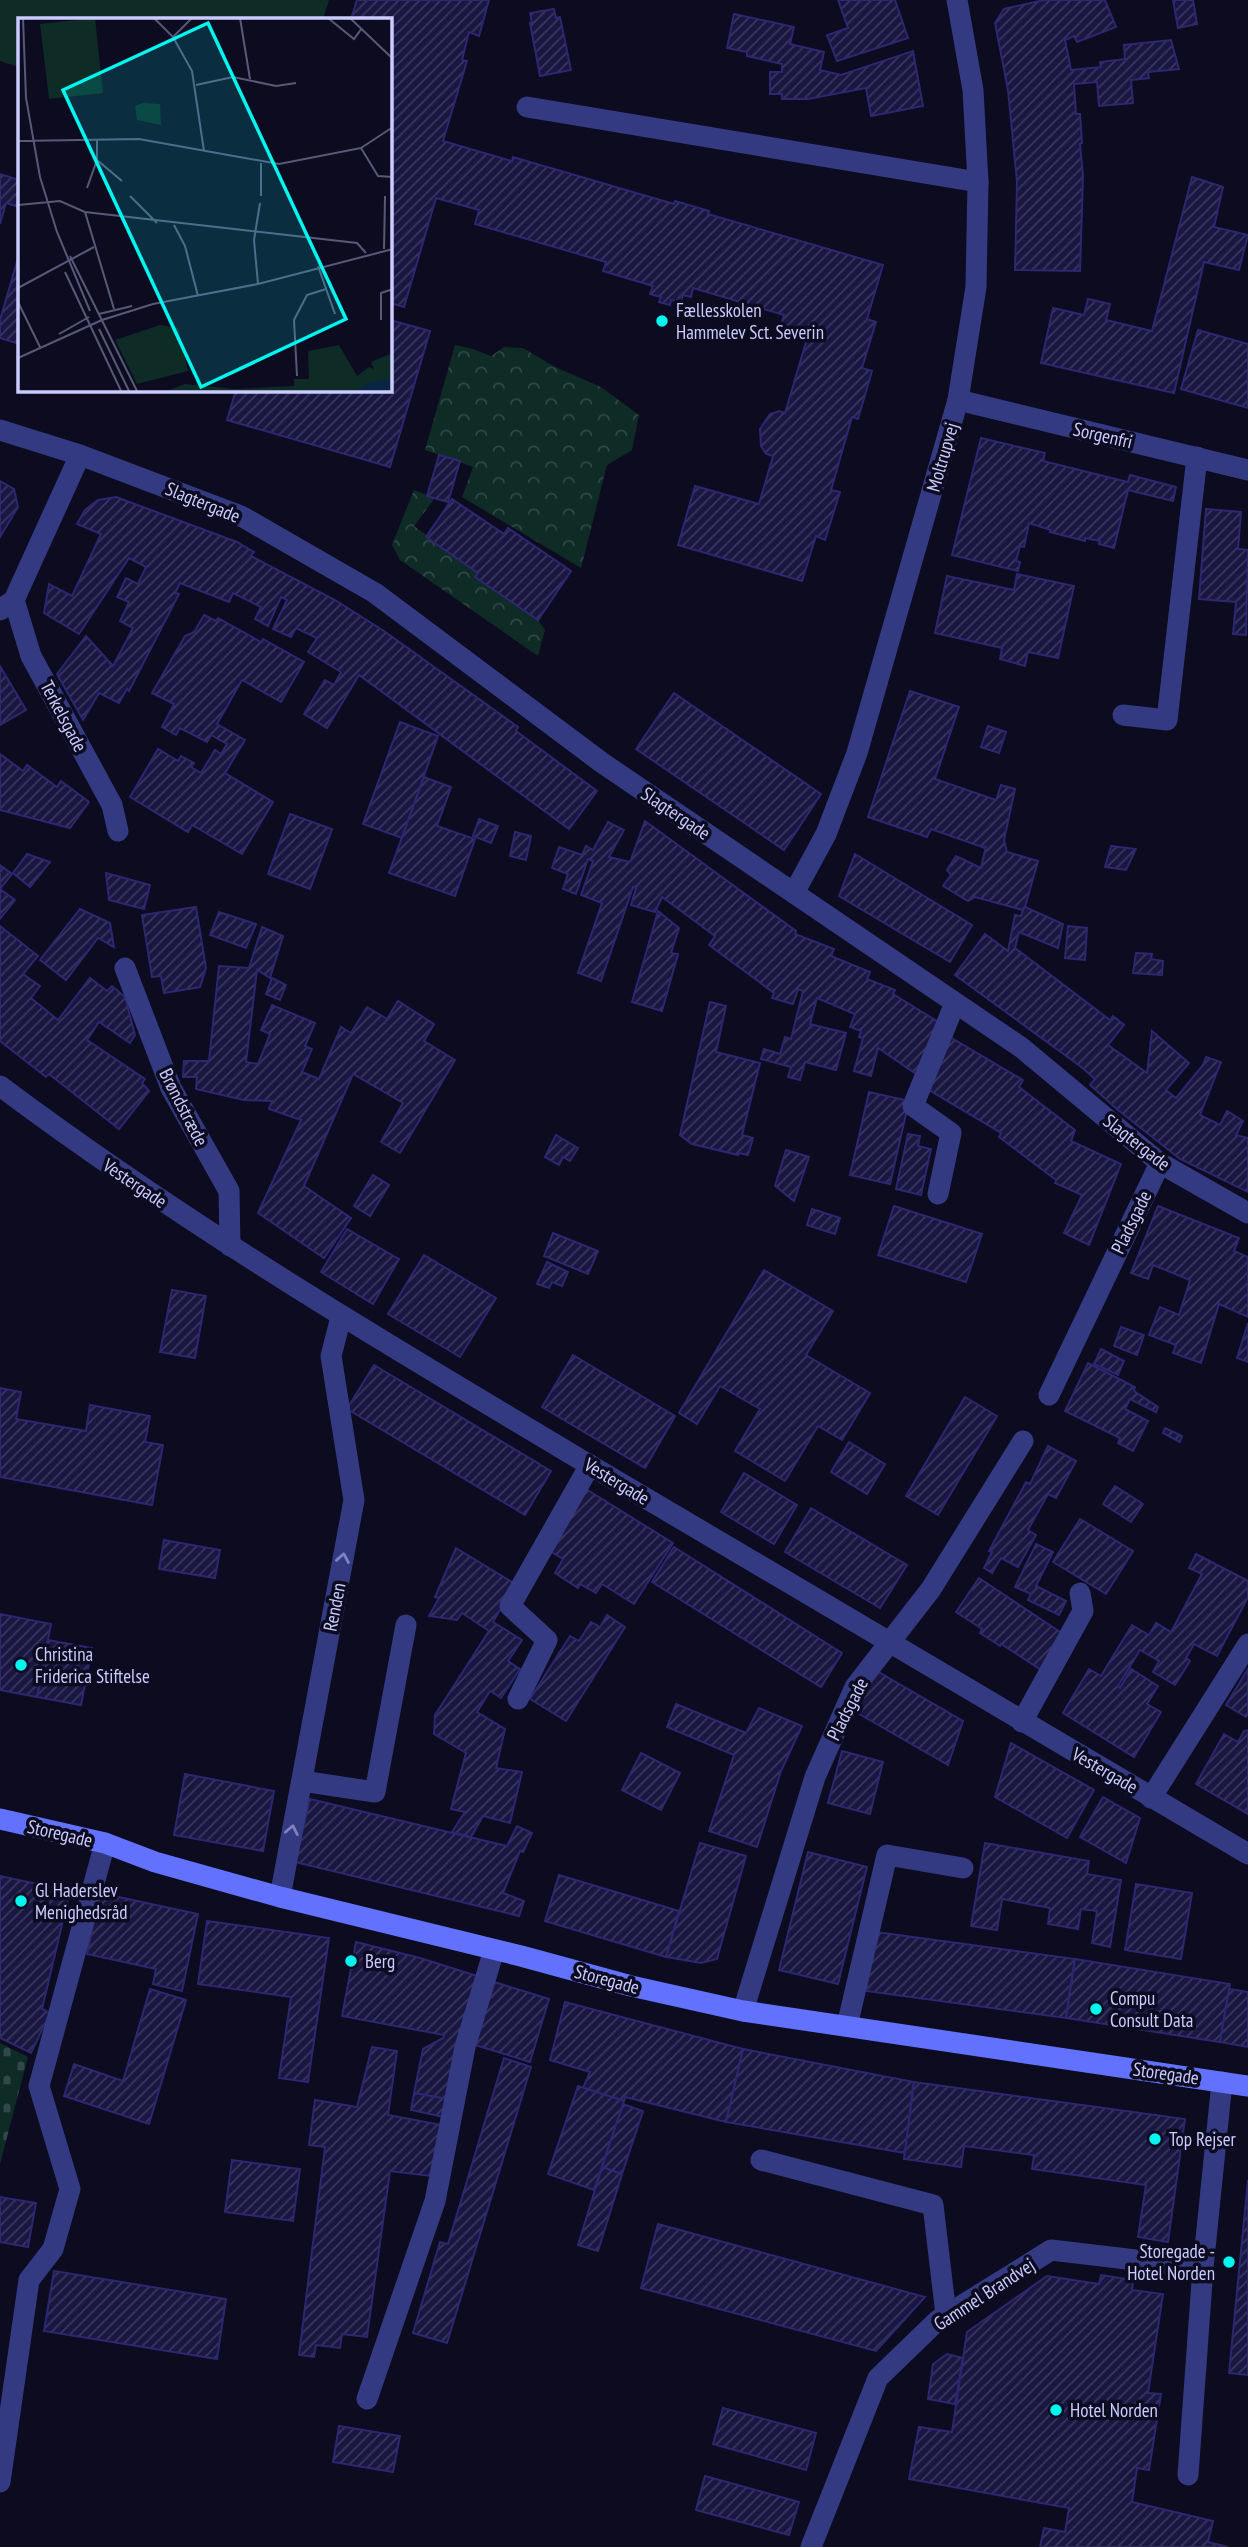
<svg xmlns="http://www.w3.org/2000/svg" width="1248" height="2547" viewBox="0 0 1248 2547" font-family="'PT Sans Narrow',sans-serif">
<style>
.green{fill:#0e2b26}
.forest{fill:url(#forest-crowns)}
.cemetery{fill:url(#cemetery-stones)}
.building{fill:url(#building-hatch);stroke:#2c2770;stroke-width:2}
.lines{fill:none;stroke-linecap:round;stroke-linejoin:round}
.lane{stroke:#333a82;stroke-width:21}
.street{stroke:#333a82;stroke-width:21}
.secondary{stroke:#6272ff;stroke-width:21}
.oneway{stroke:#7f82c0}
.poi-dot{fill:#00f6ef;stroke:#0c0b20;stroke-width:2.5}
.labels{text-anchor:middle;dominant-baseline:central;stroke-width:7;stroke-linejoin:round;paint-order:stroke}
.poi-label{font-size:19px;fill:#cbcbff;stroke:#0c0b20;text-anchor:start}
.street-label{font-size:19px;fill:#cbcbff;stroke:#0c0b20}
.inset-road{fill:none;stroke:#585879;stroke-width:2}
.view{fill:#00f6ef;fill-opacity:0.15;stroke:#00f6ef;stroke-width:3.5}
.inset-edge{fill:none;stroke:#cbcbff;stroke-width:3.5}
</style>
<defs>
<pattern id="forest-crowns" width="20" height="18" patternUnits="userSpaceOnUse" patternTransform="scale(1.75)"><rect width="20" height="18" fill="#0e2b26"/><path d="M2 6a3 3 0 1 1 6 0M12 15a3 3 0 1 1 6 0" fill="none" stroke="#304847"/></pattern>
<pattern id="cemetery-stones" width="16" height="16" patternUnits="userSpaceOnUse" patternTransform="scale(1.75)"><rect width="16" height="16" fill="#0e2b26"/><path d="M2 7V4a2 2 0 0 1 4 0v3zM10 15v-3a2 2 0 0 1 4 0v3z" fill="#304847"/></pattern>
<pattern id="building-hatch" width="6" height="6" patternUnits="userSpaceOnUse" patternTransform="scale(1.75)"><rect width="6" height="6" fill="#1a1642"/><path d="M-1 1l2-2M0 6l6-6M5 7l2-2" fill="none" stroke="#3a375e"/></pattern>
</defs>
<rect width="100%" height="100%" fill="#0c0b20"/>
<path class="green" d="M0,0H329L323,19H19V67L0,61Z"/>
<g class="forest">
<path d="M455,345L473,349L491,356L504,347L523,348L555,367L601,387L639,415L632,450L607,465L581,568L462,497L473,467L425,450Z"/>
<path d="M414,490L435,498L414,526L478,573L475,578L538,620L545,630L538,656L400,560L392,545Z"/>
</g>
<path class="cemetery" d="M0,2043L28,2057L0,2164Z"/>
<g class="building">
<path d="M357,0H489L479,36L469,32L462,60L467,61L443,141L512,161L513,157L674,204L675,201L709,211L708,214L883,265L867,319L876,322L862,368L872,371L858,419L852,417L831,490L840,492L825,540L816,536L802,581L678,545L695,486L759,504L773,456L766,454L761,446L760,429L770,414L779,411L785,413L809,332L781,324L784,315L693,288L691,297L683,295L681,302L671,300L670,305L659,302L661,297L650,294L653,286L603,271L606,262L475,224L479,210L436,198L404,307L390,303V19H351Z"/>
<path d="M838,0H895L908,38L837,61L827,35L848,28Z"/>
<path d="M1044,0H1105L1116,27L1077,42L1074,36L1065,40L1071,70L1101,67L1100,62L1125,59L1124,45L1171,40L1179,69L1148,72L1149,78L1131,80L1133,103L1099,106L1097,82L1074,84L1076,114H1080L1082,143L1080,144L1083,176L1080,271L1015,270L1017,182L1008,90L995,23L1004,9Z"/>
<path d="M1173,0H1193L1197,24L1178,28Z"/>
<path d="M554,9L556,18L560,17L571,70L540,76L530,23H532L530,13Z"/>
<path d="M734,14L794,27L790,44L824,52L820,70L841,75L913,51L923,106L871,116L866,88L808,99H782V94H770V72H782V64L747,56V52L727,48Z"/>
<path d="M0,174L19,180V207L6,203L0,224Z"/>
<path d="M1192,177L1223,187L1214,227L1248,235L1239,270L1204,262L1174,393L1041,363L1053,308L1084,315L1088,299L1110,304L1106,320L1152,331Z"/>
<path d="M19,255V344L0,338V320Z"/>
<path d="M390,320L430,331L390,467L227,420L236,390H390Z"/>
<path d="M1198,330L1248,344V408L1181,389Z"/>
<path d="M981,438L1045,453L1043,461L1128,482L1130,475L1176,487L1173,501L1128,490L1114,548L1099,544L1100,541L1085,538V541L1050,532L1051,530L1029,523L1024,547L1020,546L1016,561L1020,562L1018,571L952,555Z"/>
<path d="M439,455L460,461L448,502L427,496Z"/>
<path d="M0,481L14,489L18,507L0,537Z"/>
<path d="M116,497L237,542L254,552L251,556L335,600L384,631L518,727L516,731L597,791L569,829L359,675L327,728L304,714L325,680L334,685L341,672L308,652L317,638L296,628L291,637L273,629L287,600L281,597L268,626L255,619L261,607L233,593L229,602L180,583L175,593L179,594L129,691L127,689L119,703L99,693L83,720L57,674L86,636L113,666L133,628L120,621L129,602L117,597L126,578L138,584L146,567L129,558L79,634L44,613L49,584L72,596L101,534L77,524L85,510L98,500Z"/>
<path d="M452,499L504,534L508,528L571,571L538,620L475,577L478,573L426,537Z"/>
<path d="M1206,509L1241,512L1238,549L1248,550L1246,635L1233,634L1236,602L1199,599Z"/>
<path d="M1017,574L1074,586L1058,658L1028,652L1025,666L1000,659L1002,648L935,633L947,576L1014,590Z"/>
<path d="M204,615L216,621L218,618L261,642L263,639L304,662L281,702L242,680L217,724L245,740L225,773L273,802L242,854L192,825L188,832L130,797L158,749L178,761L181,756L194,763L191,767L201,773L215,750L221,754L227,744L211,735L207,742L180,728L176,735L162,727L174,704L152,693L185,636L194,632Z"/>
<path d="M0,666L26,710L0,725Z"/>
<path d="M910,691L959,707L935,779L996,800L1001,785L1015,789L1004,840L1007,852L1038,861L1025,907L1063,924L1058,948L1019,932L1015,948L1110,1020L1113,1016L1124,1025L1108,1045L1147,1073L1152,1031L1189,1063L1166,1090L1176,1098L1203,1065L1206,1057L1221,1062L1200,1115L1220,1125L1227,1111L1243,1121L1236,1135L1248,1138V1192L1180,1159L1118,1110L1090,1085L1095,1079L1080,1066L955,975L985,934L1008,951L1015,915L1021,916L1023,910L975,897L968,901L943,886L951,875L947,870L956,856L981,868L986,846L985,848L931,829L927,837L868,817Z"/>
<path d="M674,693L821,794L784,850L636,749Z"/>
<path d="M400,722L438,736L402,838L363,824Z"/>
<path d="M988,726L1006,732L999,753L981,747Z"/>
<path d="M0,754L23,771L27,765L57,787L61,781L89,802L70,828L0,810Z"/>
<path d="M424,777L451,787L437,826L475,839L455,896L389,873Z"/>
<path d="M290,814L332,829L310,889L268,874Z"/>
<path d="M479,819L498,826L491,843L473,836Z"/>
<path d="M645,821L796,931L795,934L834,949L831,956L870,972L867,979L895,990L893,994L940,1023L919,1076L878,1048L871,1076L854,1071L863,1038L859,1037L861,1031L850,1027L855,1014L817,998L810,1024L846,1033L836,1070L805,1062L800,1080L788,1077L791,1067L761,1059L764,1049L780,1054L785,1037L791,1039L803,991L798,989L793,1004L772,998L774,993L709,945L715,936L662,897L655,912L631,905L636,888L633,887L601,981L578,973L602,903L581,895L593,861L588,859L576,894L563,889L568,874L552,868L559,847L582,855L586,846L593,850L608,822L624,830L609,857L630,862Z"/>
<path d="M515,832L531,836L526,860L510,856Z"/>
<path d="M1111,846L1136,849L1126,870L1105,867Z"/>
<path d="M27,854L50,862L30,887L13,873Z"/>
<path d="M855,854L972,925L950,962L839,896Z"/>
<path d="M0,865L12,874L0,889Z"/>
<path d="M106,873L150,885L144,909L109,900Z"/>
<path d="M0,889L15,900L0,919Z"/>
<path d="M196,907L206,968L200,987L164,993L161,976L152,977L142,915Z"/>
<path d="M80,909L110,923L114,947L98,938L66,980L40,960Z"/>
<path d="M658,911L679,928L671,953L678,954L662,1011L632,1002Z"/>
<path d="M219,912L256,924L246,948L210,935Z"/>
<path d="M0,926L38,956L23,974L40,986L31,998L58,1020L90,978L107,991L112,986L125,997L135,1035L130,1043L99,1022L87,1040L145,1079L142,1083L149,1091L119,1129L49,1074L46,1077L0,1041Z"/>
<path d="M1068,926L1087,928L1085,960L1065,958Z"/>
<path d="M262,927L283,936L270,978L257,970L246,1062L258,1064L270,1034L261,1030L272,1005L315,1023L305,1046L312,1049L302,1072L319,1079L341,1027L351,1033L367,1007L387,1019L398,1001L434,1024L424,1041L455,1060L400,1153L381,1142L403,1103L353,1074L304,1186L351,1218L324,1258L258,1213L301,1120L269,1109L272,1101L244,1100L196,1089L197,1077H183L184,1061H209L219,966L249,968Z"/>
<path d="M1136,953L1152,954L1151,959L1163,961L1162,975L1133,973Z"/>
<path d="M272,978L286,985L280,1000L266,994Z"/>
<path d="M710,1002L726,1006L716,1052L760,1063L742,1135L753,1138L748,1155L739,1153L738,1155L692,1144L680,1135Z"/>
<path d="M950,1037L1023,1080L1019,1087L1075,1130L1071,1141L1121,1164L1089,1245L1064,1233L1082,1195L1055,1183L1056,1180L999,1137L1001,1133L929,1090Z"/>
<path d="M869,1092L909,1101L890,1184L850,1175Z"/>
<path d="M908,1134L920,1136L918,1146L931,1149L921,1195L896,1189Z"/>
<path d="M556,1135L578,1148L570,1161L563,1157L559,1165L545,1157Z"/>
<path d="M786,1150L809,1157L794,1201L775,1186Z"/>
<path d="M373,1175L389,1185L370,1216L354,1206Z"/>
<path d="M894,1206L982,1234L966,1282L878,1255Z"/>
<path d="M1158,1206L1239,1238L1234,1251L1248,1257V1317L1219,1304L1201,1363L1173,1353L1176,1345L1149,1335L1160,1307L1179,1315L1190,1280L1153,1265L1148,1279L1131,1273Z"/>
<path d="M812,1209L840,1218L835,1234L807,1225Z"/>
<path d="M347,1229L399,1259L373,1304L321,1272Z"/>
<path d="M553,1233L598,1251L588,1274L544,1256Z"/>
<path d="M424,1255L496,1298L460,1357L388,1314Z"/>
<path d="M547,1262L568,1272L562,1286L552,1282L549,1288L537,1284Z"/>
<path d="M764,1270L833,1311L806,1355L870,1393L842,1440L818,1426L785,1481L735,1451L760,1409L720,1386L697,1424L679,1413Z"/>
<path d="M172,1290L206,1296L195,1358L160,1352Z"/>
<path d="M1248,1323V1362L1237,1358Z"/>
<path d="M1121,1327L1144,1335L1137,1355L1114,1346Z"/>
<path d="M1101,1349L1124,1361L1118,1375L1094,1364Z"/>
<path d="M573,1355L675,1416L645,1468L542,1407Z"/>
<path d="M1088,1363L1135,1387L1134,1391L1158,1407L1156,1412L1130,1399L1125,1409L1148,1421L1133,1451L1118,1443L1120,1438L1065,1411Z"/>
<path d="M374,1365L551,1471L525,1515L347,1409Z"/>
<path d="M0,1388L21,1392L16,1419L86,1431L90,1405L150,1416L145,1442L163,1445L152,1505L0,1477Z"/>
<path d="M965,1397L997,1416L938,1515L906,1496Z"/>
<path d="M1165,1428L1182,1436L1180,1442L1163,1433Z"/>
<path d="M849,1442L885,1464L867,1494L831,1472Z"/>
<path d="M1048,1446L1076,1461L1056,1498L1048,1494L1028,1530L1036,1535L1018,1567L1001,1558L992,1573L984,1568L992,1552L989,1551L1026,1482L1030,1484Z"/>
<path d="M744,1473L797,1505L774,1544L721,1512Z"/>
<path d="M1115,1486L1143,1504L1131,1522L1103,1504Z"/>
<path d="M586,1489L673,1543L634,1604L602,1584L596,1593L580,1584L578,1588L555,1573L563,1559L548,1550Z"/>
<path d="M811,1508L907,1565L880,1608L785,1552Z"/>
<path d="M1080,1519L1133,1551L1106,1594L1053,1562Z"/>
<path d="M164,1540L220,1550L215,1578L159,1569Z"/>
<path d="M1036,1544L1053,1552L1036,1586L1066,1601L1059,1615L1028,1600L1031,1594L1015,1587Z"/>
<path d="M674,1547L842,1653L821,1687L652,1582Z"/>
<path d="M456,1548L515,1584L493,1622L522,1640L508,1661L520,1669L501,1698L490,1691L477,1712L505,1729L496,1768L522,1772L510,1823L483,1816L471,1837L452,1832L465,1812L451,1809L466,1753L434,1734L435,1715L489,1631L462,1613L457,1620L429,1616L439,1598L435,1597Z"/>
<path d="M1196,1554L1248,1581V1597L1217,1656L1194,1644L1186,1658L1190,1661L1175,1685L1153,1672L1159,1661L1140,1650L1118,1686L1120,1688L1131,1669L1158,1686L1147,1704L1161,1712L1134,1757L1063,1713L1089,1669L1101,1676L1132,1625L1149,1635L1156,1623L1171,1632L1202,1574L1189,1568Z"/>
<path d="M979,1578L1066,1636L1043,1671L1001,1644L1000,1646L980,1633L982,1629L956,1612Z"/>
<path d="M0,1614L51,1624L37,1697L0,1690Z"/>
<path d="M607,1615L625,1627L566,1721L530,1699L570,1636L579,1641L591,1622L600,1627Z"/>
<path d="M48,1640L92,1648L81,1705L37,1697Z"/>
<path d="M1248,1669V1714L1246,1717L1226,1705Z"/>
<path d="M877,1671L963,1721L948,1765L854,1711Z"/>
<path d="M676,1704L746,1733L759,1708L802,1726L781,1771L757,1847L709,1831L734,1755L667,1727Z"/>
<path d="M1248,1730V1814L1196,1784L1224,1734L1238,1742L1244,1731Z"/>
<path d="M1011,1743L1094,1790L1067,1838L995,1797Z"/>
<path d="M842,1751L883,1762L870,1814L828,1803Z"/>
<path d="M641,1753L680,1773L661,1810L622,1790Z"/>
<path d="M185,1774L274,1791L263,1851L174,1835Z"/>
<path d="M1103,1797L1140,1818L1126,1863L1080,1837Z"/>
<path d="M310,1799L507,1846L517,1826L532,1833L523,1852L520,1851L503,1893L524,1901L519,1916L295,1862Z"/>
<path d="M700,1843L746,1856L717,1959L701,1963L666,1957Z"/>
<path d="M985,1843L1089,1861L1087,1874L1121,1880L1110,1947L1092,1943L1097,1911L1081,1909L1078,1929L1048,1924L1050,1908L1002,1899L997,1930L971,1926Z"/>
<path d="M808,1852L867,1867L838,1984L779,1970Z"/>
<path d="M559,1875L679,1911L666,1957L545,1921Z"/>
<path d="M0,1876L70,1891L42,2009L50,2013L31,2053L0,2038Z"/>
<path d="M1136,1884L1192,1893L1181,1959L1125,1950Z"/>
<path d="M100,1893L198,1914L182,1991L153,1984L156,1969L87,1954Z"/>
<path d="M207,1921L329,1938L308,2082L279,2078L291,1997L198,1984Z"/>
<path d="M876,1932L1075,1959L1066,2018L866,1991Z"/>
<path d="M356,1942L420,1958L477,1976L447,2099L414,2093L423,2049L443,2038L444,2035L342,2016Z"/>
<path d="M1075,1959L1230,1984L1220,2042L1066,2018Z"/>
<path d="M491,1981L549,1999L530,2062L472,2044Z"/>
<path d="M150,1989L186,2000L149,2124L64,2096L74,2064L123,2081Z"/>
<path d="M1229,1989L1248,1992V2047L1220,2042Z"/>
<path d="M565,2002L743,2049L726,2122L625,2097L624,2101L583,2088L590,2072L550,2060Z"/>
<path d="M372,2047L397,2051L388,2115L442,2125L431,2176L390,2171L367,2337L342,2334L340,2348L316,2345L314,2357L299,2355L325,2147L309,2145L315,2100L357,2107Z"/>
<path d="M743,2049L914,2082L905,2153L726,2122Z"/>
<path d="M504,2058L531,2067L447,2343L413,2333L440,2242L448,2244Z"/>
<path d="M914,2082L1185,2119L1168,2242L1138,2237L1146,2185L1032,2169L1034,2155L964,2146L961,2167L904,2159Z"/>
<path d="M578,2086L624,2101L594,2190L548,2174Z"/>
<path d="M414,2093L447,2099L444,2117L411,2110Z"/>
<path d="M623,2104L643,2111L622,2174L602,2167Z"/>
<path d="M232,2160L300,2169L293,2221L225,2212Z"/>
<path d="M602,2167L622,2174L598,2251L578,2245Z"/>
<path d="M1248,2180V2375L1229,2373Z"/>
<path d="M0,2197L36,2203L28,2247L0,2242Z"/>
<path d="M658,2224L925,2297L876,2351L641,2288Z"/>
<path d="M54,2271L226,2299L217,2359L44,2331Z"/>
<path d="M1101,2275L1133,2280L1132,2290L1163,2294L1148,2393L1161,2394L1149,2470L1137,2468L1132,2502L1213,2521L1208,2542L1228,2547H1040L1044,2528L1065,2532L1069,2508L909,2479L919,2427L952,2432L967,2332L1047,2276L1099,2284Z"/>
<path d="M947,2354L963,2358L955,2404L928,2399L933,2364Z"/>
<path d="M723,2408L816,2433L806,2470L713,2444Z"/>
<path d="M339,2426L400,2436L393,2472L333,2462Z"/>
<path d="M705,2476L799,2502L789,2535L696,2510Z"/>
</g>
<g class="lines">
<g class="lane">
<path d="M527,107L978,182"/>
<path d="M1123,715L1167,720L1197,457"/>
<path d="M938,1194L951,1133L913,1106L955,1003"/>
<path d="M518,1699L547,1640L510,1606L590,1465"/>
<path d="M1022,1722L1083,1611L1080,1593"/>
<path d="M302,1781L375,1792L406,1625"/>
<path d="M1151,1798L1248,1644"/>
<path d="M847,2026L887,1855L963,1868"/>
<path d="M761,2160L933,2205L946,2315"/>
<path d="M367,2399L435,2201L465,2047L494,1950"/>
<path d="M0,2482L29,2280L53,2249L70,2189L39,2086L105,1843"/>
</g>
<g class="street">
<path d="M958,400L1248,470"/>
<path d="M0,430L80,455L241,516L375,593L601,762L1022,1048L1160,1163L1248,1213"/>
<path d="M14,600L31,656L112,805L118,831"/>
<path d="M0,610L14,600L80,455"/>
<path d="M794,893L826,834L857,753L958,400L976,287L978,182L973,90L957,0"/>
<path d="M125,968L171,1088L229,1191L230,1246"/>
<path d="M0,1086C187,1226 388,1345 588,1464C808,1595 1028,1725 1248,1854"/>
<path d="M1049,1395L1160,1163"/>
<path d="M280,1897L354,1500L331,1356L341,1317"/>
<path d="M743,2011L815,1777L855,1687L931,1589L1023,1441"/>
<path d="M1188,2475L1203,2268L1222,2082"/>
<path d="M811,2547L878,2378L937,2321L1051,2250L1203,2268"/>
</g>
<path class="secondary" d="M0,1819L105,1843L155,1862L280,1897L521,1956L631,1986L743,2011L1248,2086"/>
</g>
<defs><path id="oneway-chevron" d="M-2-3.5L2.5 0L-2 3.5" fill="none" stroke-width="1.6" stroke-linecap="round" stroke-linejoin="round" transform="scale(1.75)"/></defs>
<g class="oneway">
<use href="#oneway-chevron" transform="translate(343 1558) rotate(-80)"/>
<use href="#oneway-chevron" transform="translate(292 1830) rotate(-79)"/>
</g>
<g class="poi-dot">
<circle cx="662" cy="321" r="7"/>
<circle cx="21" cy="1665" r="7"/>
<circle cx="21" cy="1901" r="7"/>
<circle cx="351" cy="1961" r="7"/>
<circle cx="1096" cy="2009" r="7"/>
<circle cx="1155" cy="2139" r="7"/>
<circle cx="1229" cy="2262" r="7"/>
<circle cx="1056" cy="2410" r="7"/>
</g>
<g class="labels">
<g class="poi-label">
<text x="676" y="310">Fællesskolen<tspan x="676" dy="22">Hammelev Sct. Severin</tspan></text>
<text x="35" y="1654">Christina<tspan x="35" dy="22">Friderica Stiftelse</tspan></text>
<text x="35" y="1890">Gl Haderslev<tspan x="35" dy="22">Menighedsråd</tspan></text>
<text x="365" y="1961">Berg</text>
<text x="1110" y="1998">Compu<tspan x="1110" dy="22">Consult Data</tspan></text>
<text x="1169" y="2139">Top Rejser</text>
<text x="1215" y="2251" text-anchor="end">Storegade -<tspan x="1215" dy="22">Hotel Norden</tspan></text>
<text x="1070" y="2410">Hotel Norden</text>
</g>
<g class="street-label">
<text transform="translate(1103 435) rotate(13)">Sorgenfri</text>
<text transform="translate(942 457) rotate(-74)">Moltrupvej</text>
<text transform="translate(203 502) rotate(22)">Slagtergade</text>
<text transform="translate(64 716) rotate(62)">Terkelsgade</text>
<text transform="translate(676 813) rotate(34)">Slagtergade</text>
<text transform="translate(184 1107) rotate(63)">Brøndstræde</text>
<text transform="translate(1137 1142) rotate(38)">Slagtergade</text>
<text transform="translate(135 1183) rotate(34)">Vestergade</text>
<text transform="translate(1131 1222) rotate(-64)">Pladsgade</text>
<text transform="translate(617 1481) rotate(31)">Vestergade</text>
<text transform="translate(334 1607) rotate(-79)">Renden</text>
<text transform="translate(847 1709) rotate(-63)">Pladsgade</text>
<text transform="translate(1105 1770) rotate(30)">Vestergade</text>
<text transform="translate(60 1833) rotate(13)">Storegade</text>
<text transform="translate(607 1979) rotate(15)">Storegade</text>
<text transform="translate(1166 2073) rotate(8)">Storegade</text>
<text transform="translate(984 2294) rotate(-33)">Gammel Brandvej</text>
</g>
</g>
<g transform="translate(18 18)">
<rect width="374" height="374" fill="#0c0b20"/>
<path d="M77,0L85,75L31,81L22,6Z" fill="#0e2b26"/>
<path d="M125,85L142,86L143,107L119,102L117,88ZM321,327L339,358L351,349L356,351L353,344L374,335V374L144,375L167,366L217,371L276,368V361H291L290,333Z" fill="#0e2b26"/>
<path d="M142,307L160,310L170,353L119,366L97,322Z" fill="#0e2b26"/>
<path d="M374,361V374H335L353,364Z" fill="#082543"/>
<path class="inset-road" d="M5,0L8,80L22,159L39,214L72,293M136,0L155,19L174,53L186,133M222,0L232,61M310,0L336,21L344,10M332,0L375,41M155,19L174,0M178,67L215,59L258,68L278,65M0,123L121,121L261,146L343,130M343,130L360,158L375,159M343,130L375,109M79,142L104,163M69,170L79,142V121M112,178L139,205M243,178V145M0,187L42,183L67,194L96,291M67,194L339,225L348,235M156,207L167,228L180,278M366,231L367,178M52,238L120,375M300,248L317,296M47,254L104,375M240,266L236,222L242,185M0,270L76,229M0,284L22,329M81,296L114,288M84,302L135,286L240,266L375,231M363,302V275L375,271M81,311L112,375M41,316L71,299M0,340L84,302M279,358L276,302L289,277L308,271"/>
<path class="view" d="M190,5L328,301L183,369L45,72Z"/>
<rect width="374" height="374" class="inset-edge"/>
</g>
</svg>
